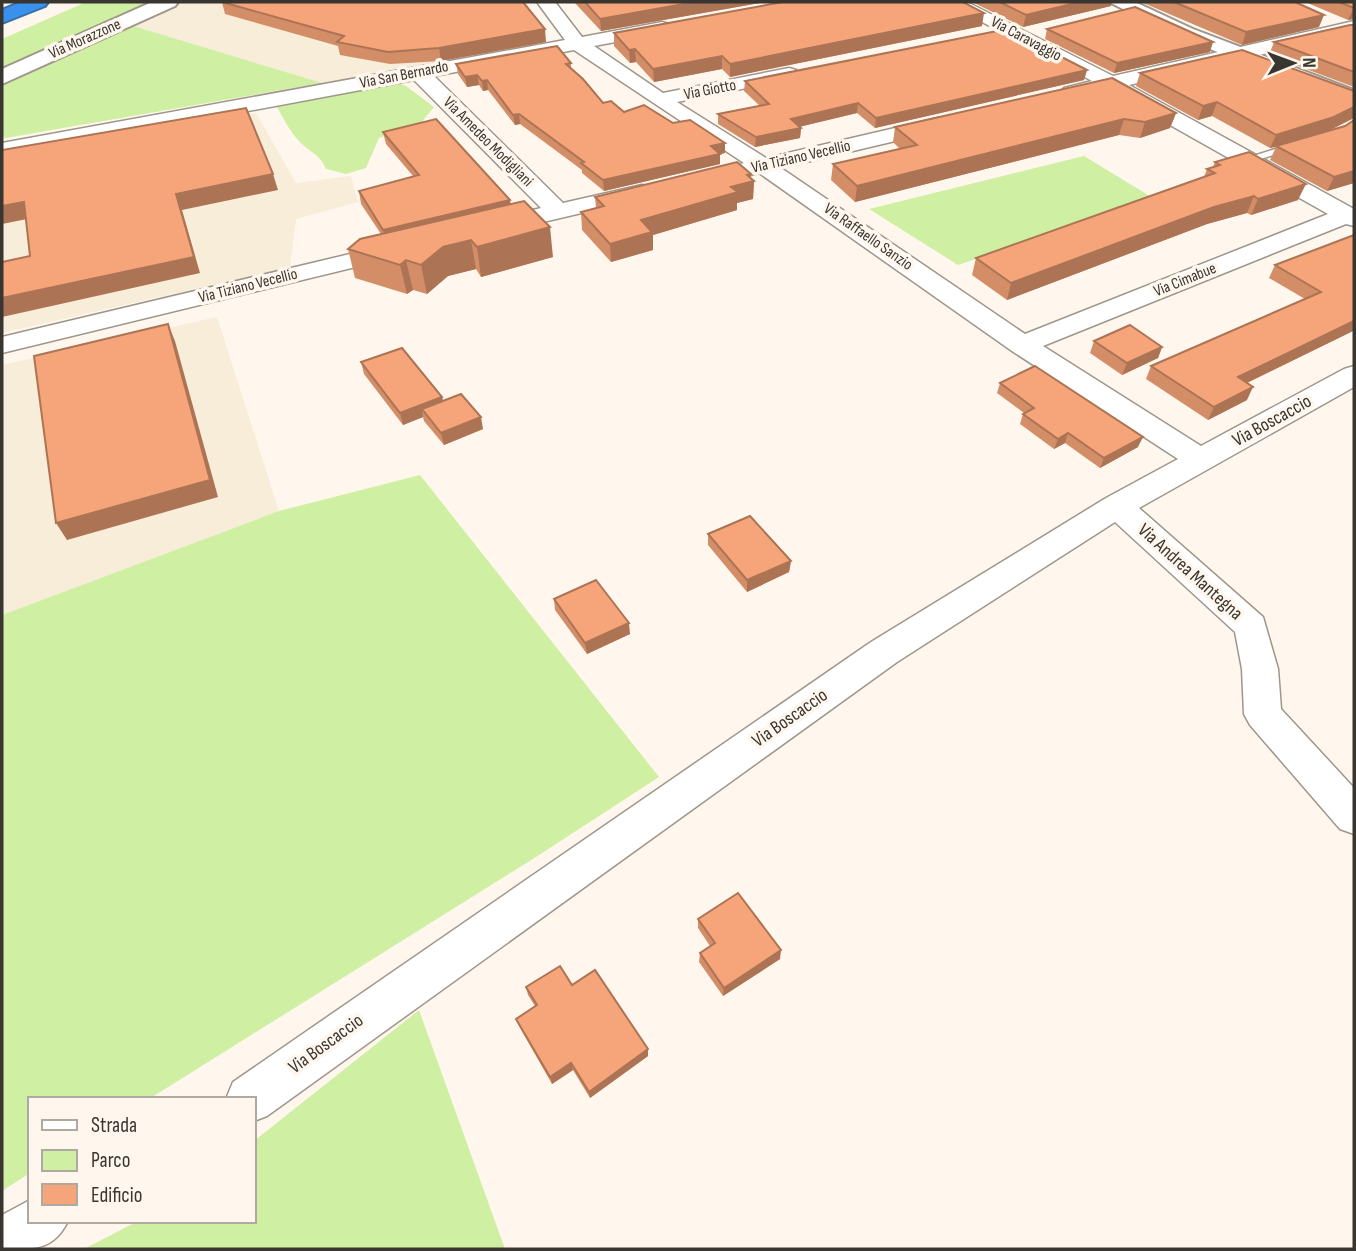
<svg xmlns="http://www.w3.org/2000/svg" width="1356" height="1251" viewBox="0 0 1356 1251" font-family="'Sofia Sans Condensed',sans-serif">
<style>
.industrial{fill:#f7edd8}
.green{fill:#cfefa2}
.lines{fill:none;stroke-linecap:round;stroke-linejoin:round}
.service-casing{stroke:#9f968b;stroke-width:3}
.minor-casing{stroke:#9f968b;stroke-width:3}
.tertiary-casing{stroke:#9f968b;stroke-width:4}
.motorway-casing{stroke:#3970ab;stroke-width:4}
.service{fill:#fff;fill-rule:evenodd}
.minor{fill:#fff;fill-rule:evenodd}
.tertiary{fill:#fff;fill-rule:evenodd}
.motorway{fill:#3990ed;fill-rule:evenodd}
.wall{fill:#d38e68}
.shaded-wall{fill:#ac7455}
.building{fill:#f5a579;stroke:#ac7455;stroke-width:2}
.labels{text-anchor:middle;dominant-baseline:central;stroke-width:7;stroke-linejoin:round;paint-order:stroke}
.far-street-label{font-size:16px;fill:#393531;stroke:#fff7ed}
.street-label{font-size:19px;fill:#393531;stroke:#fff7ed}
</style>
<rect width="100%" height="100%" fill="#fff7ed"/>
<g class="industrial">
<path d="M183,2H464L459,38L433,64L322,83L130,25Z"/>
<path d="M256,113L296,183L351,176L358,202L296,219L290,267L2,333V158Z"/>
<path d="M217,317L279,511L2,615V365Z"/>
</g>
<g class="green">
<path d="M86,2H149L2,68V39Z"/>
<path d="M130,25L322,83L6,138L2,136V82Z"/>
<path d="M398,83L406,86L434,107L420,124L379,138L366,168L346,174L326,169C320,155 313,154 303,145C292,135 284,120 277,107Z"/>
<path d="M1084,156L1153,198L958,265L869,209Z"/>
<path d="M420,475L659,777L536,857L149,1099H30V1173L2,1191V615L279,511Z"/>
<path d="M419,1010L505,1249H84L138,1221H254V1141Z"/>
</g>
<g class="lines">
<g class="service-casing">
<path id="service" d="M1297,142L1302,145L1301,147L1250,162L1244,159Z"/>
</g>
<g class="minor-casing">
<g id="minor">
<path d="M537,2H555L582,37L662,22L669,24L671,28L669,32L594,46L663,93L789,68L796,70L799,74L796,78L677,102L766,158L938,118L946,119L949,124L946,129L781,168L1025,334L1328,214L1108,90L1071,98L1064,96L1061,92L1064,88L1092,81L945,2H967L1113,76L1354,21V33L1129,85L1354,209V226L1346,224L1043,346L1201,446L1344,369L1354,366V387L1139,508L1263,617L1278,669L1281,709L1354,788V834L1340,829L1250,725L1244,714L1242,669L1235,632L1115,522L897,662L267,1116L254,1121V1099H226L233,1082L871,642L1106,498L1178,459L1012,351L759,173L700,187L692,185L689,180L692,175L744,163L574,50L434,76L563,203L642,185L650,187L654,192L650,197L492,234L483,232L480,227L483,222L541,208L414,80L2,157V143L565,40Z"/>
<path d="M396,243L405,245L408,250L405,255L2,353V337Z"/>
<path d="M30,1200V1221H68C53,1251 34,1249 2,1249V1215Z"/>
</g>
</g>
<g class="tertiary-casing">
<g id="tertiary">
<path d="M152,2H178L175,6L2,84V69Z"/>
<path d="M1109,2H1135L1193,29L1354,90V105L1179,37Z"/>
</g>
</g>
<g class="motorway-casing">
<path id="motorway" d="M21,2H48L45,6L2,23V10Z"/>
</g>
<use href="#service" class="service"/>
<use href="#minor" class="minor"/>
<use href="#tertiary" class="tertiary"/>
<use href="#motorway" class="motorway"/>
</g>
<g class="wall">
<path d="M222,2L546,42L441,61L390,64L340,55L338,46L225,14Z"/>
<path d="M574,2H765L601,31Z"/>
<path d="M972,2H1112L1111,6L1023,27Z"/>
<path d="M1141,2H1295L1319,27L1242,45Z"/>
<path d="M1305,2H1354V19L1348,20Z"/>
<path d="M1354,25V87L1269,55L1274,42Z"/>
<path d="M982,26L730,77L722,69L654,82L636,62L630,63L614,46V33Z"/>
<path d="M1047,29L1210,52L1114,73L1045,39Z"/>
<path d="M571,63V69L603,103L624,112L673,123L725,153L720,154V164L604,191L582,173V170L520,124L515,125L488,90L483,91L479,85L467,87L458,74L456,64Z"/>
<path d="M1087,70L1084,80L875,128L857,113L799,127L801,128L800,138L755,147L718,124V114L760,106L744,91L745,81Z"/>
<path d="M1140,73L1354,91V118L1328,131L1354,183L1327,191L1270,160L1276,147L1270,148L1212,116L1198,120L1136,86Z"/>
<path d="M1176,113L1170,128L1140,138L1119,135L855,202L831,180L833,164L900,149L893,142L895,127Z"/>
<path d="M383,132L511,204L553,257L481,277L476,269L448,276L427,294L413,290L407,294L355,278L348,249L381,234L361,204L359,191L413,176L386,144Z"/>
<path d="M1215,162L1298,200L1251,215L1247,213L1207,224L1007,300L972,275L976,258L1204,177L1207,169L1213,167Z"/>
<path d="M750,179L754,181L753,199L737,203V210L653,235V250L611,262L582,230L581,212L596,208L595,197Z"/>
<path d="M1354,235V332L1353,331L1247,383V400L1208,420L1146,379L1151,366L1305,299L1269,278L1275,265Z"/>
<path d="M1094,341L1162,347L1158,358L1122,375L1090,353Z"/>
<path d="M361,362L442,397L443,401L483,429L444,445L424,421L423,417L403,425L364,374Z"/>
<path d="M1000,383L1138,447L1100,468L1065,443L1054,449L1020,424L1023,414L1024,413L997,393Z"/>
<path d="M708,534L791,561L789,572L747,592L708,545Z"/>
<path d="M554,599L630,634L587,654L555,610Z"/>
<path d="M698,919L780,959L723,996L699,962L700,953L710,946L698,928Z"/>
<path d="M572,985L648,1049V1056L590,1098L573,1070L552,1084L519,1026L516,1019L535,1006L528,995L526,987Z"/>
</g>
<g class="shaded-wall">
<path d="M695,2H765L601,31L600,19Z"/>
<path d="M1080,2H1112L1111,6L1023,27L1026,15Z"/>
<path d="M1354,8V19L1348,20Z"/>
<path d="M984,13L982,26L730,77V64Z"/>
<path d="M1324,15L1319,27L1242,45L1246,32Z"/>
<path d="M545,29L546,42L441,61L439,48Z"/>
<path d="M1213,42L1210,52L1114,73L1117,63Z"/>
<path d="M635,49L636,62L630,63L629,50Z"/>
<path d="M722,56V69L654,82L653,69Z"/>
<path d="M1087,70L1084,80L875,128L876,118Z"/>
<path d="M477,75L479,85L467,87L465,77Z"/>
<path d="M487,80L488,90L483,91L482,81Z"/>
<path d="M1217,102L1212,116L1198,120L1203,106Z"/>
<path d="M858,103L857,113L790,129L791,119Z"/>
<path d="M1354,107V118L1328,131L1270,148L1276,135Z"/>
<path d="M1176,113L1170,128L1140,138L1145,122Z"/>
<path d="M519,114L520,124L515,125L513,115Z"/>
<path d="M1124,119L1119,135L855,202L857,186Z"/>
<path d="M801,128L800,138L755,147L756,137Z"/>
<path d="M725,143V153L720,154V164L604,191L603,180L711,146Z"/>
<path d="M1354,171V183L1327,191L1334,177Z"/>
<path d="M273,174L278,190L182,210L200,273L2,317V298L176,194Z"/>
<path d="M751,174L750,182L754,181L753,199L737,203V210L653,235V250L611,262L610,244L641,220L731,187L747,175Z"/>
<path d="M1306,184L1298,200L1251,215L1258,199Z"/>
<path d="M1254,196L1247,213L1207,224L1007,300L1011,283L1214,207Z"/>
<path d="M510,200L512,212L386,242L383,230Z"/>
<path d="M24,202L32,218L2,224V206Z"/>
<path d="M550,227L553,257L481,277L477,247Z"/>
<path d="M471,240L476,269L448,276L427,294L421,265L443,247Z"/>
<path d="M406,260L413,290L407,294L400,265Z"/>
<path d="M1354,321V328L1353,331L1232,390L1238,377Z"/>
<path d="M168,324L175,341L218,497L67,540L56,523Z"/>
<path d="M1162,347L1158,358L1122,375L1127,363Z"/>
<path d="M1253,387L1247,400L1208,420L1214,407Z"/>
<path d="M442,397L445,409H422L423,417L403,425L400,413Z"/>
<path d="M481,417L483,429L444,445L441,433Z"/>
<path d="M1068,433L1065,443L1054,449L1058,439Z"/>
<path d="M1143,437L1138,447L1100,468L1104,458Z"/>
<path d="M791,561L789,572L747,592V580Z"/>
<path d="M629,623L630,634L587,654L585,643Z"/>
<path d="M781,950L780,959L723,996L724,988Z"/>
<path d="M648,1049V1056L590,1098L589,1092Z"/>
<path d="M571,1063L573,1070L552,1084L550,1077Z"/>
</g>
<g class="building">
<path d="M222,2H523L545,29L439,48L388,52L337,42L344,36Z"/>
<path d="M585,2H695L600,19Z"/>
<path d="M783,2H963L984,13L730,64L722,56L653,69L635,49L629,50L614,33Z"/>
<path d="M1000,2H1080L1026,15Z"/>
<path d="M1174,2H1295L1324,15L1246,32Z"/>
<path d="M1339,2H1354V8Z"/>
<path d="M1135,7L1213,42L1117,63L1047,29Z"/>
<path d="M1350,25H1354V72L1274,42Z"/>
<path d="M1007,29L1087,70L876,118L858,103L791,119L801,128L756,137L718,114L769,104L745,81Z"/>
<path d="M557,46L571,63L566,64L583,79L603,103L611,101L624,112L644,105L673,123L690,120L725,143L711,146L720,154L603,180L581,163L584,162L519,114L513,115L487,80L482,81L477,75L465,77L456,64Z"/>
<path d="M1242,50L1354,91V107L1334,117L1276,135L1217,102L1203,106L1140,73Z"/>
<path d="M1112,78L1176,113L1145,122L1124,119L857,186L833,164L917,145L895,127Z"/>
<path d="M246,108L273,174L176,194L194,257L2,298V262L30,256L24,202L2,206V150Z"/>
<path d="M436,119L510,200L383,230L359,191L419,175L383,132Z"/>
<path d="M1354,120V171L1334,177L1276,146L1345,126Z"/>
<path d="M1249,152L1306,184L1258,199L1254,196L1214,207L1011,283L976,258L1215,173L1207,169L1220,165L1215,162Z"/>
<path d="M737,162L751,174L747,175L754,181L731,187L738,192L641,220L652,232L610,244L581,212L604,206L595,197Z"/>
<path d="M524,201L550,227L477,247L471,240L443,247L421,265L406,260L400,265L348,249L360,239Z"/>
<path d="M1354,235V321L1238,377L1253,387L1214,407L1151,366L1321,292L1275,265Z"/>
<path d="M168,324L210,480L56,523L34,356Z"/>
<path d="M1130,325L1162,347L1127,363L1094,341Z"/>
<path d="M402,348L442,397L400,413L361,362Z"/>
<path d="M1035,366L1143,437L1104,458L1068,433L1058,439L1023,414L1034,408L1000,383Z"/>
<path d="M461,394L481,417L441,433L422,409Z"/>
<path d="M750,516L791,561L747,580L708,534Z"/>
<path d="M596,580L629,623L585,643L554,599Z"/>
<path d="M738,893L781,950L724,988L700,953L715,943L698,919Z"/>
<path d="M560,966L572,985L595,970L648,1049L589,1092L571,1063L550,1077L516,1019L537,1005L526,987Z"/>
</g>
<g class="labels">
<g class="far-street-label">
<text transform="translate(85 39) rotate(-24)">Via Morazzone</text>
<text transform="translate(1026 39) rotate(28)">Via Caravaggio</text>
<text transform="translate(404 75) rotate(-11)">Via San Bernardo</text>
<text transform="translate(710 90) rotate(-11)">Via Giotto</text>
<text transform="translate(488 142) rotate(45)">Via Amedeo Modigliani</text>
<text transform="translate(801 157) rotate(-13)">Via Tiziano Vecellio</text>
<text transform="translate(868 237) rotate(35)">Via Raffaello Sanzio</text>
<text transform="translate(1185 280) rotate(-22)">Via Cimabue</text>
<text transform="translate(248 286) rotate(-14)">Via Tiziano Vecellio</text>
</g>
<g class="street-label">
<text transform="translate(1272 421) rotate(-29)">Via Boscaccio</text>
<text transform="translate(1190 572) rotate(42)">Via Andrea Mantegna</text>
<text transform="translate(790 718) rotate(-35)">Via Boscaccio</text>
<text transform="translate(326 1044) rotate(-36)">Via Boscaccio</text>
</g>
</g>
<rect width="1356" height="1251" fill="none" stroke="#393531" stroke-width="7"/>
<rect x="28" y="1097" width="228" height="126" fill="#fff7ed" stroke="#b0a9a2" stroke-width="2"/>
<rect x="42" y="1120" width="35" height="10" fill="#ffffff" stroke="#b0a9a2" stroke-width="2"/>
<text x="91" y="1132" font-size="21" fill="#393531">Strada</text>
<rect x="42" y="1150" width="35" height="21" fill="#cfefa2" stroke="#b0a9a2" stroke-width="2"/>
<text x="91" y="1167" font-size="21" fill="#393531">Parco</text>
<rect x="42" y="1184" width="35" height="21" fill="#f5a579" stroke="#b0a9a2" stroke-width="2"/>
<text x="91" y="1202" font-size="21" fill="#393531">Edificio</text>
<g transform="translate(1293 63) rotate(89)" stroke="#fff7ed" stroke-width="5" paint-order="stroke">
<path d="M0-5L12 26L0 18L-12 26Z" fill="#393531"/>
<text y="-10" font-size="19" font-weight="bold" text-anchor="middle" fill="#393531">N</text>
</g>
</svg>
